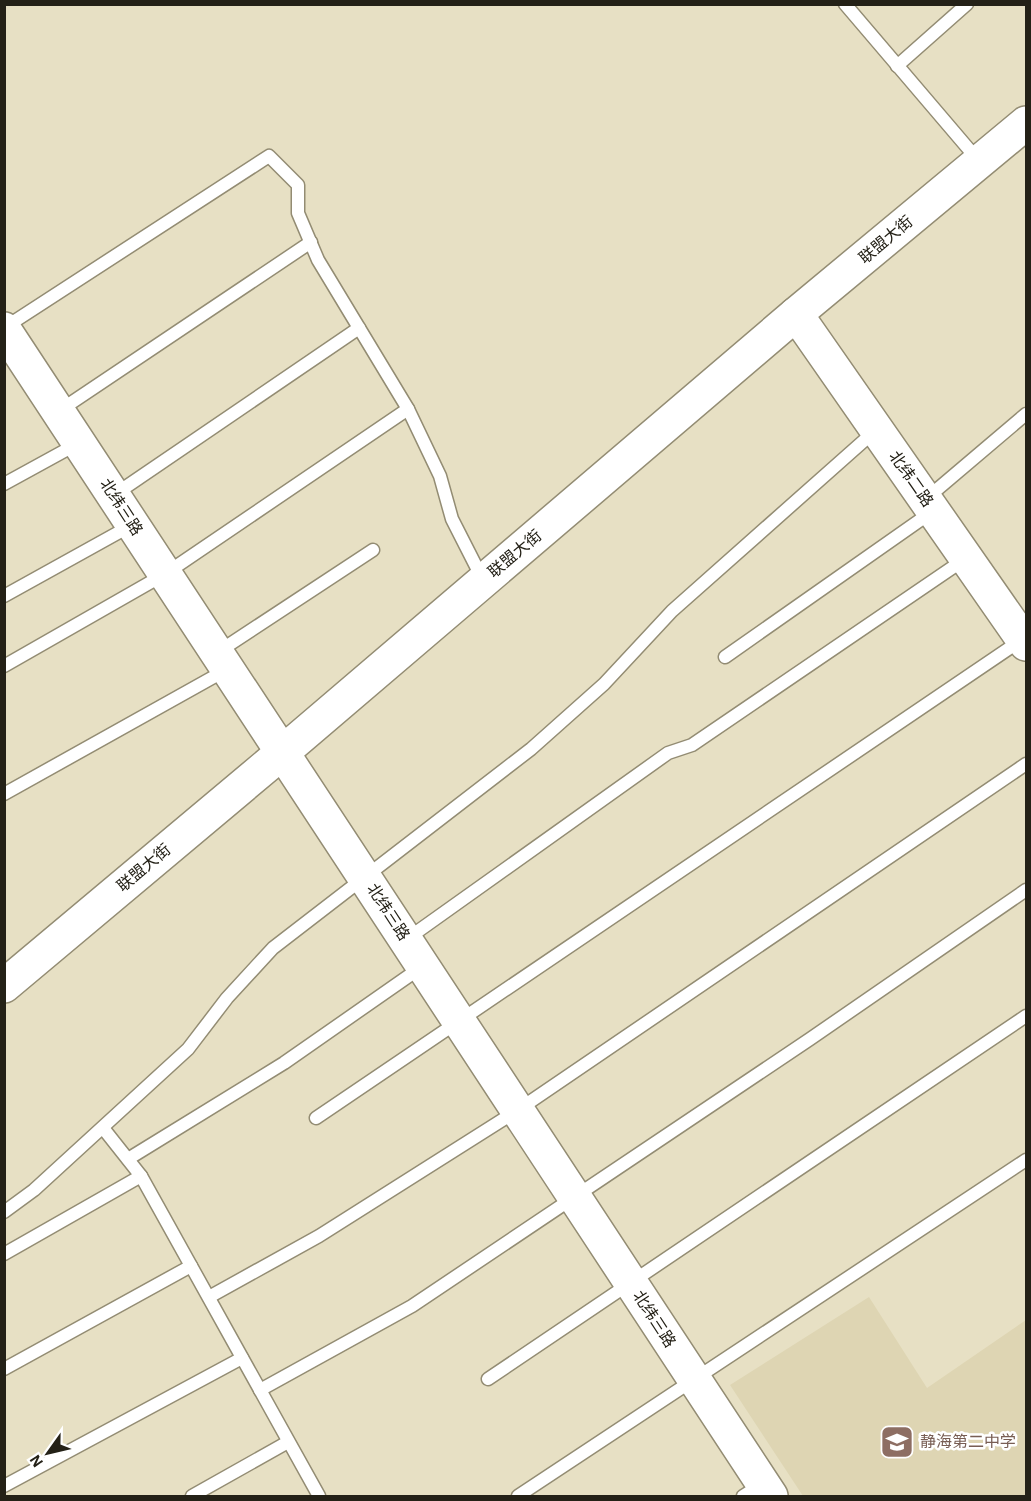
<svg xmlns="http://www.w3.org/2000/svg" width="1031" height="1501" viewBox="0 0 1031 1501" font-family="'Alegreya Sans','Noto Sans SC',sans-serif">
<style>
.built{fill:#ded5b3}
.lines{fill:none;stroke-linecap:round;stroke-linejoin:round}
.lane-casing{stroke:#938c73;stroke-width:15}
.secondary-casing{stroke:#938c73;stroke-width:36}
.lane{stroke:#fff;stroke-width:12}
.secondary{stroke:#fff;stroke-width:33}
.labels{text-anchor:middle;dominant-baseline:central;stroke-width:5;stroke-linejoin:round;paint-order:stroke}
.street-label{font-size:16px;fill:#242117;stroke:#fff}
.education-label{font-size:16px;fill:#785e54;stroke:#fff;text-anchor:start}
</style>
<rect width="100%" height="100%" fill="#e7e0c4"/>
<path class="built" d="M869,1297L927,1388L1026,1320V1496H803L730,1385Z"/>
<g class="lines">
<g class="lane-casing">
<g id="lane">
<path d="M845,4L978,160"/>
<path d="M897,66L967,4"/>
<path d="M4,328L269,156L298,185V213L318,260L408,409L440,476L452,519L482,578"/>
<path d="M59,411L311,242"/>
<path d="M4,484L77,444"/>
<path d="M114,495L359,328"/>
<path d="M927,498L1026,414"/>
<path d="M4,596L132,525"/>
<path d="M218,652L373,550"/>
<path d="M725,657L933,511"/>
<path d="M4,666L165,574L408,409"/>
<path d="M4,794L226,670"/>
<path d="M407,939L668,753L692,745L965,559"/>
<path d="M316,1118L1020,641"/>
<path d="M103,1128L141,1176L319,1496"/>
<path d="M128,1159L284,1063L423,966"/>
<path d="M4,1212L34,1190L188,1049L227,998L273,948L531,749L604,684L672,611L876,430"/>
<path d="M4,1254L141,1176"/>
<path d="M209,1297L319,1236L518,1110L1026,764"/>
<path d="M4,1369L191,1266"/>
<path d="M488,1379L1026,1016"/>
<path d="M260,1390L412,1306L810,1039L1026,890"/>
<path d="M4,1486L242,1358"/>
<path d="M192,1496L288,1442"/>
<path d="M518,1496L1026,1160"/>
<path d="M743,1496L762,1484"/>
</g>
</g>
<g class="secondary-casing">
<g id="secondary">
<path d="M796,314L1026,644"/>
<path d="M4,329L771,1496"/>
<path d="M4,986L283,752L796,314L1026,123"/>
</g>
</g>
<use href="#lane" class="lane"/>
<use href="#secondary" class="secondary"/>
</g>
<defs>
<g id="school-square" transform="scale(1.725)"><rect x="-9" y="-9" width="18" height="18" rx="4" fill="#8d6e63" stroke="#fff"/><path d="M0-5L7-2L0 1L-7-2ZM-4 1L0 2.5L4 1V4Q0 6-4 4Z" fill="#fff"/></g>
</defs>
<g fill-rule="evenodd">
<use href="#school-square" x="897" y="1442"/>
</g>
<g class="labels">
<g class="street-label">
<text transform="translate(886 240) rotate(-40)">联盟大街</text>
<text transform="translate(911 479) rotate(55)">北纬二路</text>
<text transform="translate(121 507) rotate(57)">北纬三路</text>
<text transform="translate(515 554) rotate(-40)">联盟大街</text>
<text transform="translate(144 868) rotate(-40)">联盟大街</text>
<text transform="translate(388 912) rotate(57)">北纬三路</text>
<text transform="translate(654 1319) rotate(57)">北纬三路</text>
</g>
<g class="education-label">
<text x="920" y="1442">静海第二中学</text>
</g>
</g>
<rect width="1031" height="1501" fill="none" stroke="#242117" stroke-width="12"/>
<g transform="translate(48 1453) rotate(236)" stroke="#ffffff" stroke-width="4.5" paint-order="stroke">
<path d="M0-4.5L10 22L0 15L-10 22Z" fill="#242117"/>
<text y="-9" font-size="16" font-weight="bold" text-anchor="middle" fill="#242117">N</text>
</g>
</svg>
